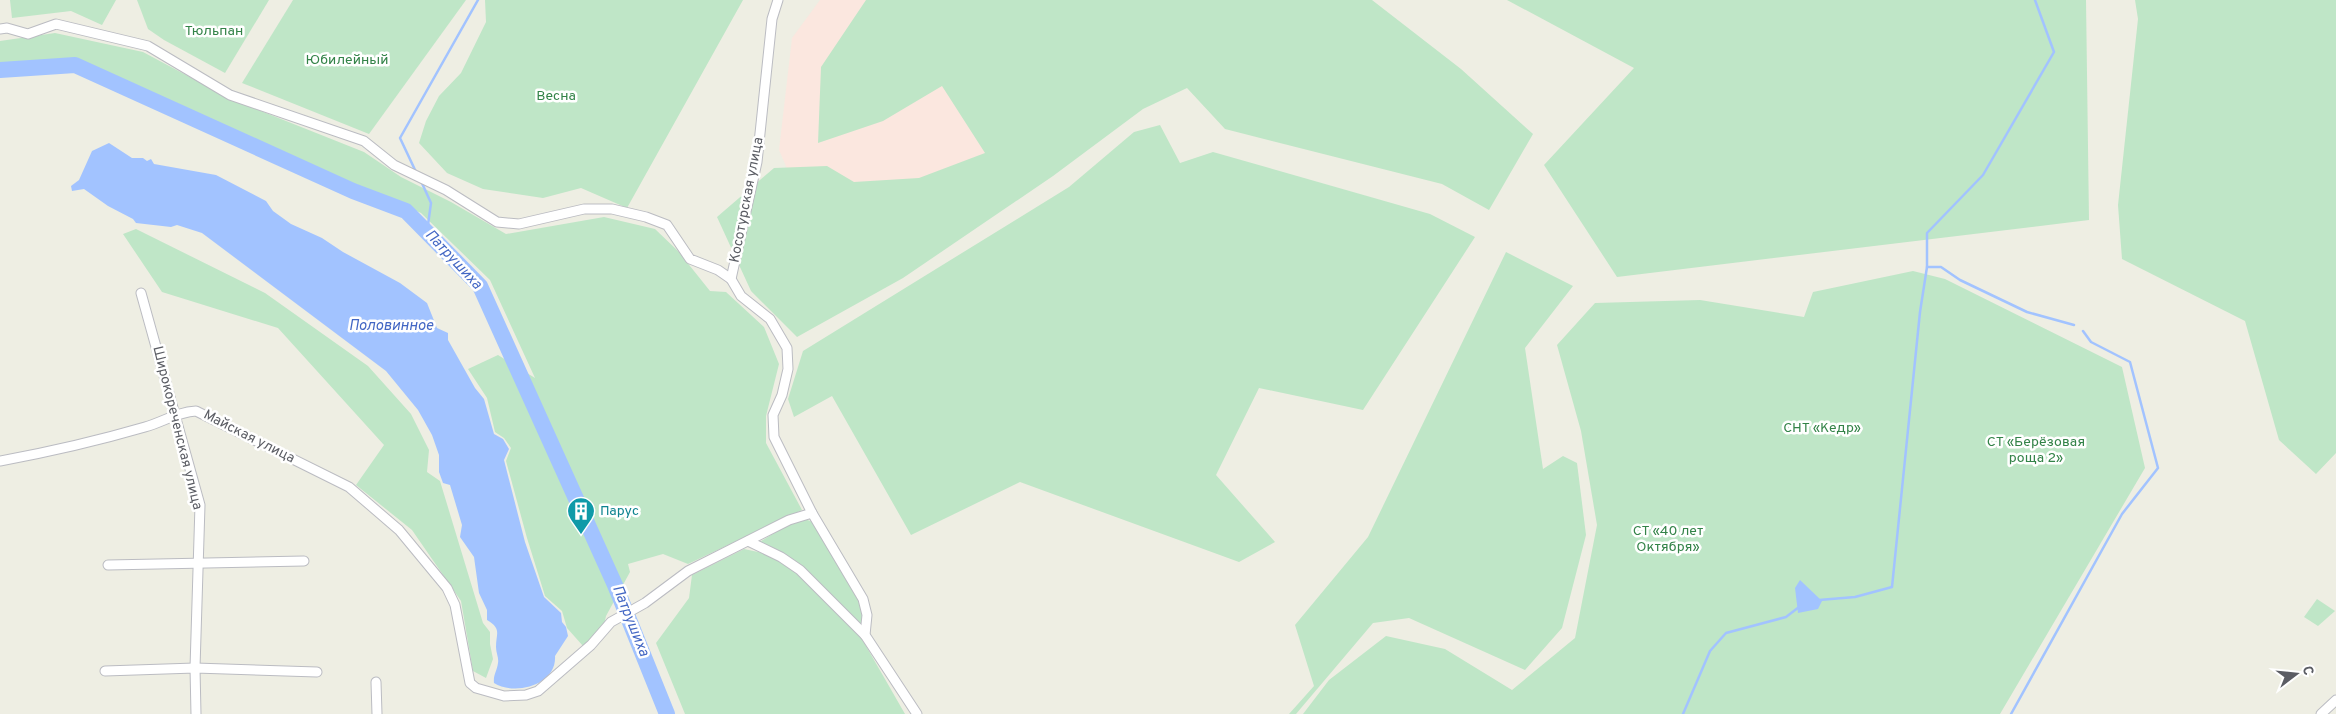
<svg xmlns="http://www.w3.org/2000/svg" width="2336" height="714" viewBox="0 0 2336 714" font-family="Overpass,sans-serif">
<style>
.medical{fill:#fbe7df}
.green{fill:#bfe6c7}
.water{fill:#a2c3ff}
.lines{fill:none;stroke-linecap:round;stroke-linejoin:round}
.stream{stroke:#a2c3ff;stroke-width:2.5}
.river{stroke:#a2c3ff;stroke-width:16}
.street-casing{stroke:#bbbcc2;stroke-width:11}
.street{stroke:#fff;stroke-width:9}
.labels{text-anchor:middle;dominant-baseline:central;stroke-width:5;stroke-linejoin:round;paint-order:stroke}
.park-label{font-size:14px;fill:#338348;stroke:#fff}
.street-label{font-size:14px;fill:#5b5d64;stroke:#fff}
.culture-label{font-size:14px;fill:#0d838f;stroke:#fff;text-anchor:start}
.water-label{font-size:15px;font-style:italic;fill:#4367c4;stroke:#fff}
</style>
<rect width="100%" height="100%" fill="#eeeee3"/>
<path class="medical" d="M820,0H936L993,154L906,201L798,194L779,150L792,38Z"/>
<g class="green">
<path d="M10,0H116L102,25L71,11L12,18Z"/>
<path d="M137,0H269L225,73L164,40L148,29Z"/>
<path d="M293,0H466L369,134L242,83Z"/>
<path d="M485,0H743L627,208L581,188L543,198L483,189L447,173L419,143L426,121L439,96L461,73L486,22Z"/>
<path d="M866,0H1372L1461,69L1533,134L1489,210L1442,184L1225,129L1187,88L1143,109L1053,176L903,278L797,337L751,291L717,217L774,168L827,166L854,182L919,178L985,153L942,86L883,121L818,143L821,67Z"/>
<path d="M1507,0H2086L2089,220L1617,277L1544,165L1634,68Z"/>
<path d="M2135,0H2336V453L2316,474L2279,440L2245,321L2122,259L2118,205L2138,19Z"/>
<path d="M55,33L143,52L231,99L364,152L401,177L451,202L506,234L604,217L655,229L678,251L710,291L726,292L764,327L779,364L766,416V443L802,510L688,564L663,554L628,564L630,572L606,616L604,625L583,646L567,628L562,611L545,596L527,538L506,461L511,448L504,438L495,432L487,398L468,369L498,355L535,378L490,280L421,213L236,133L77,60L0,65V41Z"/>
<path d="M1160,125L1180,163L1213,152L1430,214L1475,237L1363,410L1259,388L1216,475L1275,542L1239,562L1020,482L911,535L832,396L794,417L788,399L803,351L1069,187L1134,132Z"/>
<path d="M136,229L265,293L368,366L411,414L429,450L427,472L440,481L483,623L490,632V644L493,659L486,678L473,671L461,601L412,530L356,485L384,445L278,328L162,292L123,234Z"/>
<path d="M1506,252L1573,286L1525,348L1543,469L1563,456L1577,463L1586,535L1562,628L1525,670L1409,618L1373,623L1296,714H1289L1314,686L1295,625L1368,537Z"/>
<path d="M1913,271L1945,279L2122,367L2145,468L2000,714H1303L1329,680L1386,636L1445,649L1512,690L1575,638L1597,525L1581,431L1557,345L1595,303L1700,300L1804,317L1813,292Z"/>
<path d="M805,519L815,523L862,604L864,616L862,624L856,621L800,566L758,543L791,523Z"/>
<path d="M744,549L768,554L792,569L858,632L905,714H685L656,643L689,598L692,575Z"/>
<path d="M2317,599L2335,611L2318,626L2304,617Z"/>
</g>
<g class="water">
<path d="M109,143L132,158H143L147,161L151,159L154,164L216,175L266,201L273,211L291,224L322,238L343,252L400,283L427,303L437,328L448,333V340L475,388L484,399L494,434L503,439L509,449L504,460L525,542L544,597L561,613L562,622L566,627L568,636L555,656C557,685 515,696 494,683C493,675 497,671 498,663C499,658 496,653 496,647C496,633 502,629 487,620V610L479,593L474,557L460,537L462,525L450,485L443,483L439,472V455L432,435L418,410L386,371L202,233L177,225L171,227L136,223L133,219L108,206L84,189L72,191L71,186L79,180L92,151Z"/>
<path d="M1800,580L1822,601L1818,609L1798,613L1795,588Z"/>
</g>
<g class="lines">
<g class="stream">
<path d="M416,172L400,138L478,0"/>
<path d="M421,181L431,203L427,232"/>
<path d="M1927,267H1941L1960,280L2027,312L2074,325"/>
<path d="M1819,600L1855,597L1892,587L1920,312L1927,267V233L1983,175L2054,52L2035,0"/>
<path d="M1683,714L1710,651L1726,633L1786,617L1799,607"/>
<path d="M2011,714L2122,514L2158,468L2130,362L2091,342L2083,331"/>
</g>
<path class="river" d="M0,70L75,65L353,191L406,211L480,286L615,585L667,714"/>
<g class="street-casing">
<g id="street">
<path d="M778,0L772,19L757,162L731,279L741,296L770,319L787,348L788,369L782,395L773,415L774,437L812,513L863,599L867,615L865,635L917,714"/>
<path d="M0,29L7,28L28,34L56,24L148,46L230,95L364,141L394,165L446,190L497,222L519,224L584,209H612L646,217L667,225L690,259L718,270L731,279"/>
<path d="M141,293L200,505L195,668L196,714"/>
<path d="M0,461C49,452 97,441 145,427C163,422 177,412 196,411L349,487L399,530L447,588L455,605L470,683L476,688L504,696L526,695L538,691L591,645L611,622L645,603L688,571L789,520L812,513"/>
<path d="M748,541L781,557L800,570L865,635"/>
<path d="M108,565L304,561"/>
<path d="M105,671L195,668L317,672"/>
<path d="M376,682L377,714"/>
<path d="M2321,714L2336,700"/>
</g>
</g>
<use href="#street" class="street"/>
</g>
<defs>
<g id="building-pin" transform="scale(1.4375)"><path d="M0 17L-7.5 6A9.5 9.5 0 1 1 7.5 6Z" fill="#0f9aa8" stroke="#fff"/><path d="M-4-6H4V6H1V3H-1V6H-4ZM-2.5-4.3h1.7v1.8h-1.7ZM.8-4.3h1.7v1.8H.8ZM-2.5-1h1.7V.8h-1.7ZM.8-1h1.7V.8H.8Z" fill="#fff"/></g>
</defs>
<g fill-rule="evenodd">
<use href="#building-pin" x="581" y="511"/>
</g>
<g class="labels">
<g class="park-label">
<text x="214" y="31">Тюльпан</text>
<text x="347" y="60">Юбилейный</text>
<text x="556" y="96">Весна</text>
<text x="1822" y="428">СНТ «Кедр»</text>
<text x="2036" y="442">СТ «Берёзовая<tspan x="2036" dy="16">роща 2»</tspan></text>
<text x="1668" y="531">СТ «40 лет<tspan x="1668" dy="16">Октября»</tspan></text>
</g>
<g class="street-label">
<text transform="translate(747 200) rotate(-79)">Косотурская улица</text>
<text transform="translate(177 428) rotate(76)">Широкореченская улица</text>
<text transform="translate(249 437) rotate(27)">Майская улица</text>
</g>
<g class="culture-label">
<text x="600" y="511">Парус</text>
</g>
<g class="water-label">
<text transform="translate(453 260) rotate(47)">Патрушиха</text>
<text x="391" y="326">Половинное</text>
<text transform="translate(630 621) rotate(68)">Патрушиха</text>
</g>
</g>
<g transform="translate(2296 674) rotate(74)" stroke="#ffffff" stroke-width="4" paint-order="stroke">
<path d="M0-4L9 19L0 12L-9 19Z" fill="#5b5d64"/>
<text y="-8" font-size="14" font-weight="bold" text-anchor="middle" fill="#5b5d64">С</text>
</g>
</svg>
